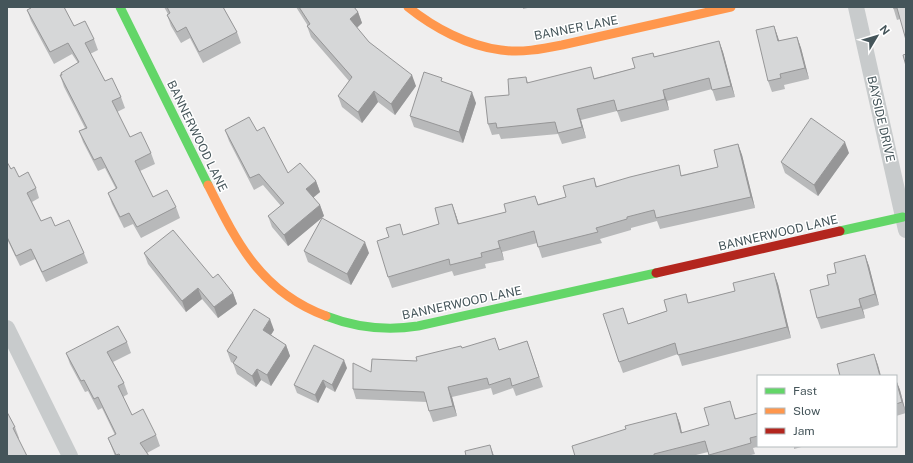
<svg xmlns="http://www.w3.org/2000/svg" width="913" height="463" viewBox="0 0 913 463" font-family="'Public Sans',sans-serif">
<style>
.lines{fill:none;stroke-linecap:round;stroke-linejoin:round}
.street{stroke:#c8cbcc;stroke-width:16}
.fast{stroke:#63d668;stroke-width:9}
.slow{stroke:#ff974d;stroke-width:9}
.jam{stroke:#b3261e;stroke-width:9}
.wall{fill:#b8b9ba}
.shaded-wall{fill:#969697}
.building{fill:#d6d7d8;stroke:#969697}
.labels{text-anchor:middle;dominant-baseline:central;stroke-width:3;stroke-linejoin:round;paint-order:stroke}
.street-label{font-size:12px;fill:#45555a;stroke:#fff}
</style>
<rect width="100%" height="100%" fill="#efeeee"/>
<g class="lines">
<g class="street">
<path d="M856,7L906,230"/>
<path d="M7,328L70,456"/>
</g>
<g class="fast">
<path d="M120,7L208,185"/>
<path d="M840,231L903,217"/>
<path d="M326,316C357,328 386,331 418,326L656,273"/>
</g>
<g class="slow">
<path d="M408,7C434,28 468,46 501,50C521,53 542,49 562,45L731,7"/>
<path d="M208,185C237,243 261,292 326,316"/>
</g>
<path class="jam" d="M656,273L840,231"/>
</g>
<g class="wall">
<path d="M29,7H64L74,26L94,39L98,50L90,54L105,81L121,97L125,108L117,112L130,137L151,153L155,164L140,171L153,197L176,207L180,218L141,238L133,224L124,228L112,204L108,193L116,189L105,168L98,171L83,142L79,131L85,128L64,87L60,75L78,63L72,54L54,64L31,21L27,10L30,9Z"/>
<path d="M164,7H223L237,32L241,43L203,63L190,38L181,43L171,26L167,15L168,14Z"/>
<path d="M296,7H354L358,12L362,23L357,28L369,42L416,86L395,115L378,102L362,123L342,107L338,96L349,81L311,37L307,26H308Z"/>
<path d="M523,7H532L523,9Z"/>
<path d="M893,7H906L900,19L897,20Z"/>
<path d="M774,26L779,41L797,37L801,48L809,79L784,85L785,89L772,92L768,81Z"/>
<path d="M719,41L723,52L735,97L716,101L712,89L667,101L669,110L621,122L617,111L581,120L586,138L562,144L558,134L501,139L499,134L492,135L488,124L526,77L528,83L595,78L635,68L653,53L654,57Z"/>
<path d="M443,82L476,103L463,143L414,127L410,116Z"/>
<path d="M225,130L257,131L288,173L316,181L320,192L313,198L320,205L324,216L288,246L272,227L268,216L281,206L263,185L254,190L229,141Z"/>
<path d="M738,144L742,155L755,208L660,229L657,221L631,228V230L600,239L602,243L542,258L537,243L502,252L504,260L485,264L486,268L454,276L452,271L392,288L388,277L389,237L404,235L439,224L452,204L459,224L506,212L535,196L538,204L566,197L594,178L597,187L682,175L718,167Z"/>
<path d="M849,153L818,196L785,173L781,162Z"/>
<path d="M7,162L11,169L19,177L36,188L39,198L32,202L41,221L55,226L84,253L88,263L46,282L35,259L20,266L7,239Z"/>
<path d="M304,251L369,253L351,285L308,262Z"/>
<path d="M144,253L213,278L233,293L237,304L218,318L202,299L186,312L148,264Z"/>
<path d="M865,255L869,266L879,305L863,310L865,318L821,329L817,318L829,285L836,273Z"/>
<path d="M774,273L778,284L791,338L682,366L678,354L623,373L619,362L629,324L689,303L735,291Z"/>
<path d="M274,330L271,335L286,345L290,356L271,386L261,380L256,387L237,374L233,363L231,362L227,351Z"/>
<path d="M527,341L543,387L516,396L513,388L493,395L491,388L452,397L457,416L433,422L429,411L427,402L356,399L353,389L371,372L417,361L462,348L499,350Z"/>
<path d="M127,342L131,353L113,362L124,383L128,394L123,397L132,415L156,435L160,446L147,453L149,456H115L108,438L115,435L102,408L98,410L88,391L85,392L70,364L66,353Z"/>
<path d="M347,368L335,392L326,387L318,403L297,393L294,385Z"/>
<path d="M896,380L900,390L906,413L896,416Z"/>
<path d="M733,411L736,419L758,413V446H762L753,448L755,454L747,456H709L708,452L692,456H575L676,413L680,424L682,433L709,425Z"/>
<path d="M7,412L15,427L19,438L7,456Z"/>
<path d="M794,446H805L794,449Z"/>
</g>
<g class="shaded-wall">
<path d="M358,12L362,23L354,30L350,19Z"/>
<path d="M774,26L778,37L782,52L778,41Z"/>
<path d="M797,37L801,48L809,79L805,68Z"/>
<path d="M719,41L723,52L735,97L731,86Z"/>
<path d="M412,75L416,86L395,115L391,104Z"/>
<path d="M663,90L667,101L669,110L665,99Z"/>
<path d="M374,91L378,102L362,123L358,112Z"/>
<path d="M472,92L476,103L463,143L459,132Z"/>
<path d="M577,109L581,120L586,138L582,127Z"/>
<path d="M845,142L849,153L818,196L814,185Z"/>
<path d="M738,144L742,155L755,208L751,197Z"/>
<path d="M316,181L320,192L310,200L306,189Z"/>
<path d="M452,204L456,215L462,235L458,224Z"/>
<path d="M320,205L324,216L288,246L284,235Z"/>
<path d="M498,241L502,252L504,260L500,248Z"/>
<path d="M365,242L369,253L351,285L347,274Z"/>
<path d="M865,255L869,266L879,305L875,294Z"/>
<path d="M774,273L778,284L791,338L787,327Z"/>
<path d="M198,288L202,299L186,312L182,301Z"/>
<path d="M233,293L237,304L218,318L214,307Z"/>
<path d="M859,299L863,310L865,318L861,307Z"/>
<path d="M270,319L274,330L267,341L263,330Z"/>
<path d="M286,345L290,356L271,386L267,375Z"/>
<path d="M874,354L878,365L881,376H880Z"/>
<path d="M344,360L347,368L335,392L332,385Z"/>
<path d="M257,369L261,380L256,387L252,376Z"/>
<path d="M323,380L326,387L318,403L315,395Z"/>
<path d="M896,380L900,390L906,413L902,402Z"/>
<path d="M448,387L452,397L457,416L453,406Z"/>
<path d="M676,413L680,424L684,443L681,433Z"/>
<path d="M490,445L494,456H493Z"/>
</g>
<g class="building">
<path d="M30,7H64L74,26L85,21L94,39L85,43L105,81L112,78L121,97L112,101L130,137L141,132L151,153L135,161L153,197L167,190L176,207L137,227L129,213L120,217L108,193L117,188L101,157L94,160L79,131L87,128L60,75H62L61,73L79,62L68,43L50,52L27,10L31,8Z"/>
<path d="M167,7H223L237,32L199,52L186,27L177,32L167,15L170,13Z"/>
<path d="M299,7H354L358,12L350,19L369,42L412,75L391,104L374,91L358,112L338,96L352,77L307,26L310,24Z"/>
<path d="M893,7H906V40L897,8H893Z"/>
<path d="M774,26L778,41L797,37L805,68L780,74L781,78L768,81L756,30Z"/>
<path d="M719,41L731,86L712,90L709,78L663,90L665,99L617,111L614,100L577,109L582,127L558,133L555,122L497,128L496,123L488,124L485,97L509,95L508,79L526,77L527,83L591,67L594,79L635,68L632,58L653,53L654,57Z"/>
<path d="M906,54V66L903,55Z"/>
<path d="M424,72L442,78L441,81L472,92L459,132L410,116Z"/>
<path d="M249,117L257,131L264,127L288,173L300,163L316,181L306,189L320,205L284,235L268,216L284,203L259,174L250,178L225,130Z"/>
<path d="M811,118L845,142L814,185L781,162Z"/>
<path d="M738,144L751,197L656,218L654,210L627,217V219L596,228L598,232L538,247L534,231L498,241L500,248L481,253L482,257L450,265L449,259L388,277L377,241L389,237L386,228L400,224L403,235L439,224L435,208L452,204L458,224L506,212L504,204L535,196L538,205L566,197L563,186L594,178L596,187L630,177L679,165L681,176L718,167L714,150Z"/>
<path d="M7,162L11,169L14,167L19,177L28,172L36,188L27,193L41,221L51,217L55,226L69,220L84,253L42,272L31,249L16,256L7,237Z"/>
<path d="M322,218L365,242L347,274L304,251Z"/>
<path d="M173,230L213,278L218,274L233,293L214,307L198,288L182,301L144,253Z"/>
<path d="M865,255L875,294L859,299L861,307L817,318L810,290L829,285L827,275L836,273L834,263Z"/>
<path d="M774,273L787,327L678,355L675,343L619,362L603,314L623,308L628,324L667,311L664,300L686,294L688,303L735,291L733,283Z"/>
<path d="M254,309L270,319L263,330L286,345L267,375L257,369L252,376L233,363L237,357L227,351Z"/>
<path d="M118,326L127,342L107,352L124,383L118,386L132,415L143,409L156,435L140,443L149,456H121L119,454L116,455L108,438L116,434L98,397L94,399L84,380L81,381L66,353Z"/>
<path d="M495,338L499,350L527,341L539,377L512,386L510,378L489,385L487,378L448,387L453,406L429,411L424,392L353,389V363L371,372L372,359L417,361L416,357L461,346L462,348Z"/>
<path d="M314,345L344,360L332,385L323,380L315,395L294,385Z"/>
<path d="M874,354L880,376H840L837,364Z"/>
<path d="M896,380L902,402L896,404Z"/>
<path d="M730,401L735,419L758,413V436L750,438L751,443L709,455L705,441L654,454V456H575L572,446L626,429L625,426L676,413L681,433L709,425L704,408Z"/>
<path d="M7,412L15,427L13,428L27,456H7Z"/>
<path d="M490,445L493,456H466L465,451Z"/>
</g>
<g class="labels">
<g class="street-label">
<text transform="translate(576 28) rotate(-11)">BANNER LANE</text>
<text transform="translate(881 119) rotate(77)">BAYSIDE DRIVE</text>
<text transform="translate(197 136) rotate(64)">BANNERWOOD LANE</text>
<text transform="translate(778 233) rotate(-13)">BANNERWOOD LANE</text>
<text transform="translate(462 303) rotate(-12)">BANNERWOOD LANE</text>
</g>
</g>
<rect width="913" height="463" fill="none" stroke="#45555a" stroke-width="16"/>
<rect x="757" y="375" width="140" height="72" fill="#ffffff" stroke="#b5bbbd"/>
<rect x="765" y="388" width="20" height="6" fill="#63d668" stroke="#b5bbbd"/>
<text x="793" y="395" font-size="12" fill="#45555a">Fast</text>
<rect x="765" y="408" width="20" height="6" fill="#ff974d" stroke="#b5bbbd"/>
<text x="793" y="415" font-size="12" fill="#45555a">Slow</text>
<rect x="765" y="428" width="20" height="6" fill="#b3261e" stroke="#b5bbbd"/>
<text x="793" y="435" font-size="12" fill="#45555a">Jam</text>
<g transform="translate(877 36) rotate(52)" stroke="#ffffff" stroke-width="3" paint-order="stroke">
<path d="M0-3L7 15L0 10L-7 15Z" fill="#45555a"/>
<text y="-6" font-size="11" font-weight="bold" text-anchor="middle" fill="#45555a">N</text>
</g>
</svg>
